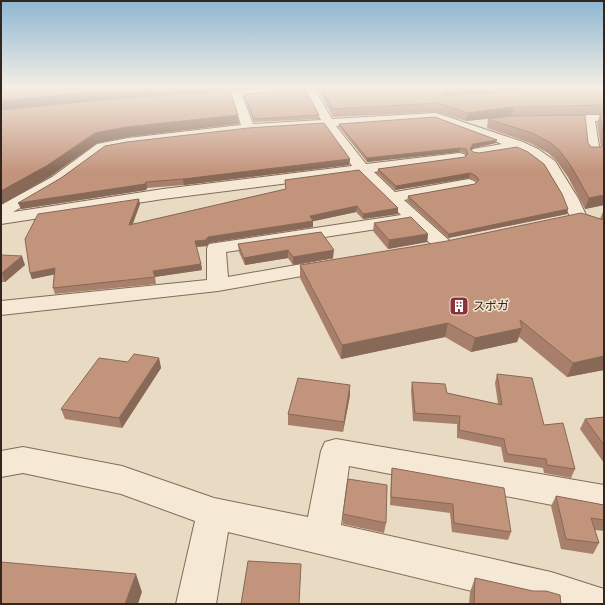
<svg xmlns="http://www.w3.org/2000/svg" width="605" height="605" viewBox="0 0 605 605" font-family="'Roboto Serif','Noto Sans JP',serif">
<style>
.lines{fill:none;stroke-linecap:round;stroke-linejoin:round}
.street-casing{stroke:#816c5c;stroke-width:2}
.street{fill:#f5e8d5;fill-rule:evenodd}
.wall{fill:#a87f6b}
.shaded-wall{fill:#886857}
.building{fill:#c3947c;stroke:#886857}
.labels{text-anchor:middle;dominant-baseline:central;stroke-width:3;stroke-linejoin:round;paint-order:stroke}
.poi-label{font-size:12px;fill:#32261e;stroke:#f1e5d1;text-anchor:start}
</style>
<rect width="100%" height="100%" fill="#e9dac3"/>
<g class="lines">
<g class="street-casing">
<g id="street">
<path d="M274,88H316L315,90L332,119L436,113L523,142L538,149L555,161L578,198L586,215L604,222V233L573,222L544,167L528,155L516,149L478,156L473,155L471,152L473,149L502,144L435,119L336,126L366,164L459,153L464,154L466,157L464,160L459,161L374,172L395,192L469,179L474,181L477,184L474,187L404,200L451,242L453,246L451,250L444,252L437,250L410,224L226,252L228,277L330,259L337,261L340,265L337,269L330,271L218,291L1,315V301L207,280V248L209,244L401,215L359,174L163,199L1,224V205L52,177L97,144L128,138L241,125L232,97L202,99L197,96L198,94ZM306,91L321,120L253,124L242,96ZM325,127L352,166L163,189L13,212L62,183L106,150L128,146L248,132Z"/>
<path d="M555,115H604V121H595L600,152L598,155H588L586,152L584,121L551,120L549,118L551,116Z"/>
<path d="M336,439L604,485V515L349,466L341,525L551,572L604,589V604H526L228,532L216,604H176L195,521L121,494L23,473L1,477V451L23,447L122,466L214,498L308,517L321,451L325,442Z"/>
</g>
</g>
<use href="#street" class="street"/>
</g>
<g class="wall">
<path d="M317,88H546L444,95L445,96L604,88V205L585,209L568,177L556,160L548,153L530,143L487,128L488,119L588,143L591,147H601L597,123L600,114H603L512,116L466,121L436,112L333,117Z"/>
<path d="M244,94L319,115V119L254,122L244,97Z"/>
<path d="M339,124L496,143L473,148L471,150L473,152L567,214L448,238L407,201L408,196L475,184L477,182L475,180L469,178L395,190L377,173L378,169L465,157L466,156L465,153L459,152L367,162L339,127Z"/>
<path d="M350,159L349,165L184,185L147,188L146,190L21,209L61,178Z"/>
<path d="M285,180L398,214L363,219L356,212L313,221V227L209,243L207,246L196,247L201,264L202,270L155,277L156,284L55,294L53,288L54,274L32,279L30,273L140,204L133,224L286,189Z"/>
<path d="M604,209V370L567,377L519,337L517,342L471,352L445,337L341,359L300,278V265L600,219Z"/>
<path d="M374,223L428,234L427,242L388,249L373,231Z"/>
<path d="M321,232L333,258L293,265L288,258L245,265L239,252L238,244Z"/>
<path d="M1,255L25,265L5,282H1Z"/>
<path d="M159,358L161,368L122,428L65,419L61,409L128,362Z"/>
<path d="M497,374L544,425L575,469L571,478L544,473L543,468L504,462L501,447L457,438V424L413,421L411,390L412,382L447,393L498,404L495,383Z"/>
<path d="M350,395L343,432L288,425V414Z"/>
<path d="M604,417V463L580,429L585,419Z"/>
<path d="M392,468L511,532L508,540L452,532L450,513L390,505L391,477Z"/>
<path d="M556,496L604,505V531L595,530L599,543L593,554L561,549L551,506Z"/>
<path d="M343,514L386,523L384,533L343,524Z"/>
<path d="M475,578L533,591L561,604H469L470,592Z"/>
</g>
<g class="shaded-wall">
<path d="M152,88H259L102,100L1,110V101L100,91Z"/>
<path d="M445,88H546L444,96L439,92Z"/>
<path d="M514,107L512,116L466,121L468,113Z"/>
<path d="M238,115L239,124L128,137L97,143L51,176L1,205V191L95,133L126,127Z"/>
<path d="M497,140L496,143L473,148L470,153V149L473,144Z"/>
<path d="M460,148L459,152L367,162V158Z"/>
<path d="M350,159L349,165L184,185L183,179Z"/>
<path d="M470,173L469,178L395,190L396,186Z"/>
<path d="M146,182L147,188L146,190L21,209L18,203Z"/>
<path d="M604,195V205L585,209L589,198Z"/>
<path d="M139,199L140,204L130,230L129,225Z"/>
<path d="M357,206L356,212L310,222V216Z"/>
<path d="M398,208V214L363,219V214Z"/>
<path d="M568,209L567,214L448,238L449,234Z"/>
<path d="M313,221V227L209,243L207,246L196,247L195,241L208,237Z"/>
<path d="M428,234L427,242L388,249L389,240Z"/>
<path d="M288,250V258L245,265L244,258Z"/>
<path d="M334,250L333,258L293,265V257Z"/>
<path d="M22,256L25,265L5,282L2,273Z"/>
<path d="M201,264L202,270L154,277L153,271Z"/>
<path d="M55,268L57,274L32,279L30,273Z"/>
<path d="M448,323L445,337L341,359L342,345Z"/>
<path d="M522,328L517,342L471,352L475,338Z"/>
<path d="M604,356V370L567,377L573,363Z"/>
<path d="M159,358L161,368L122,428L119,418Z"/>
<path d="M350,385V395L343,432L344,422Z"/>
<path d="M136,574L142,592L138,604H125Z"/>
</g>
<g class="building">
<path d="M1,88H152L100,91L1,101Z"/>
<path d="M321,88H445L439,92L445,96L559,88H604V105L514,107L468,113L437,103L333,109Z"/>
<path d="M305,89L319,115L254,119L244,94Z"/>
<path d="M230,91L238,115L126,127L95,133L48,165L1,191V110L100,100Z"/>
<path d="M600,114H604V138Z"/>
<path d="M585,115L588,143L591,147H601L604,143V195L589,198L571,166L559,150L551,143L532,133L488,119L514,116Z"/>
<path d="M435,117L497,140L473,144L470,149L473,152L479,153L517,147L528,152L544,164L562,194L568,209L449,234L408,196L475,184L479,180L476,176L470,173L396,186L378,169L465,157L468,154L466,149L460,148L367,158L339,124Z"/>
<path d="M324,123L350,159L183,179L146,182L145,184L18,203L61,178L105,146L127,142L248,128Z"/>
<path d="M359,170L398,208L363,214L357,206L310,216L313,221L208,237L206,240L195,241L201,264L153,271L155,277L53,288L55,268L30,273L25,239L38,214L139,199L129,225L286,189L285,180Z"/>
<path d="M581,213L604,220V356L573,363L520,320L522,328L475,338L448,323L342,345L300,265L447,241Z"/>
<path d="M411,217L428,234L389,240L374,223Z"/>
<path d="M321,232L334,250L293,257L288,250L244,258L238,244Z"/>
<path d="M1,255L22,256L2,273H1Z"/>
<path d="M134,354L159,358L119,418L61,409L99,358L128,362Z"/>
<path d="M497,374L532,378L544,425L563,423L575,469L547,465L546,459L507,454L504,439L459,430L460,416L415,413L412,382L445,384L447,393L502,405Z"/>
<path d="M298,378L350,385L344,422L288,414Z"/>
<path d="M604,417V445L585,419Z"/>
<path d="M392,468L504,488L511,532L454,523L453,504L391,497Z"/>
<path d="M348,479L387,485L386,523L343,514Z"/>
<path d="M556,496L604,505V520L591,518L599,543L566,539Z"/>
<path d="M248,561L301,564L299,604H241Z"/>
<path d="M1,562L136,574L125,604H1Z"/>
<path d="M475,578L533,591H546L560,595L561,604H474Z"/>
</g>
<linearGradient id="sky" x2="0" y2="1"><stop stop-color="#8db7d3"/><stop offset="0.51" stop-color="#f5eee4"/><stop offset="1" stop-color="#f5eee4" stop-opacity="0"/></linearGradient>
<rect width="605" height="172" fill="url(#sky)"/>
<defs>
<g id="building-square" transform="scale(1)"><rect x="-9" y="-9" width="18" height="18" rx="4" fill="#89323a" stroke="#f1e5d1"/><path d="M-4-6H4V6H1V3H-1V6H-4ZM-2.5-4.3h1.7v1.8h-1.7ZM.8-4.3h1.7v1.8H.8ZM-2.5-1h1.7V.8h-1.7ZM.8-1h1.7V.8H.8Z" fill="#fff"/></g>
</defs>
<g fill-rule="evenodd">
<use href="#building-square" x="459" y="306"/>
</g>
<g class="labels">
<g class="poi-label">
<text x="473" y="306">スポガ</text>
</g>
</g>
<rect width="605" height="605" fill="none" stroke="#32261e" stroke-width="4"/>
</svg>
